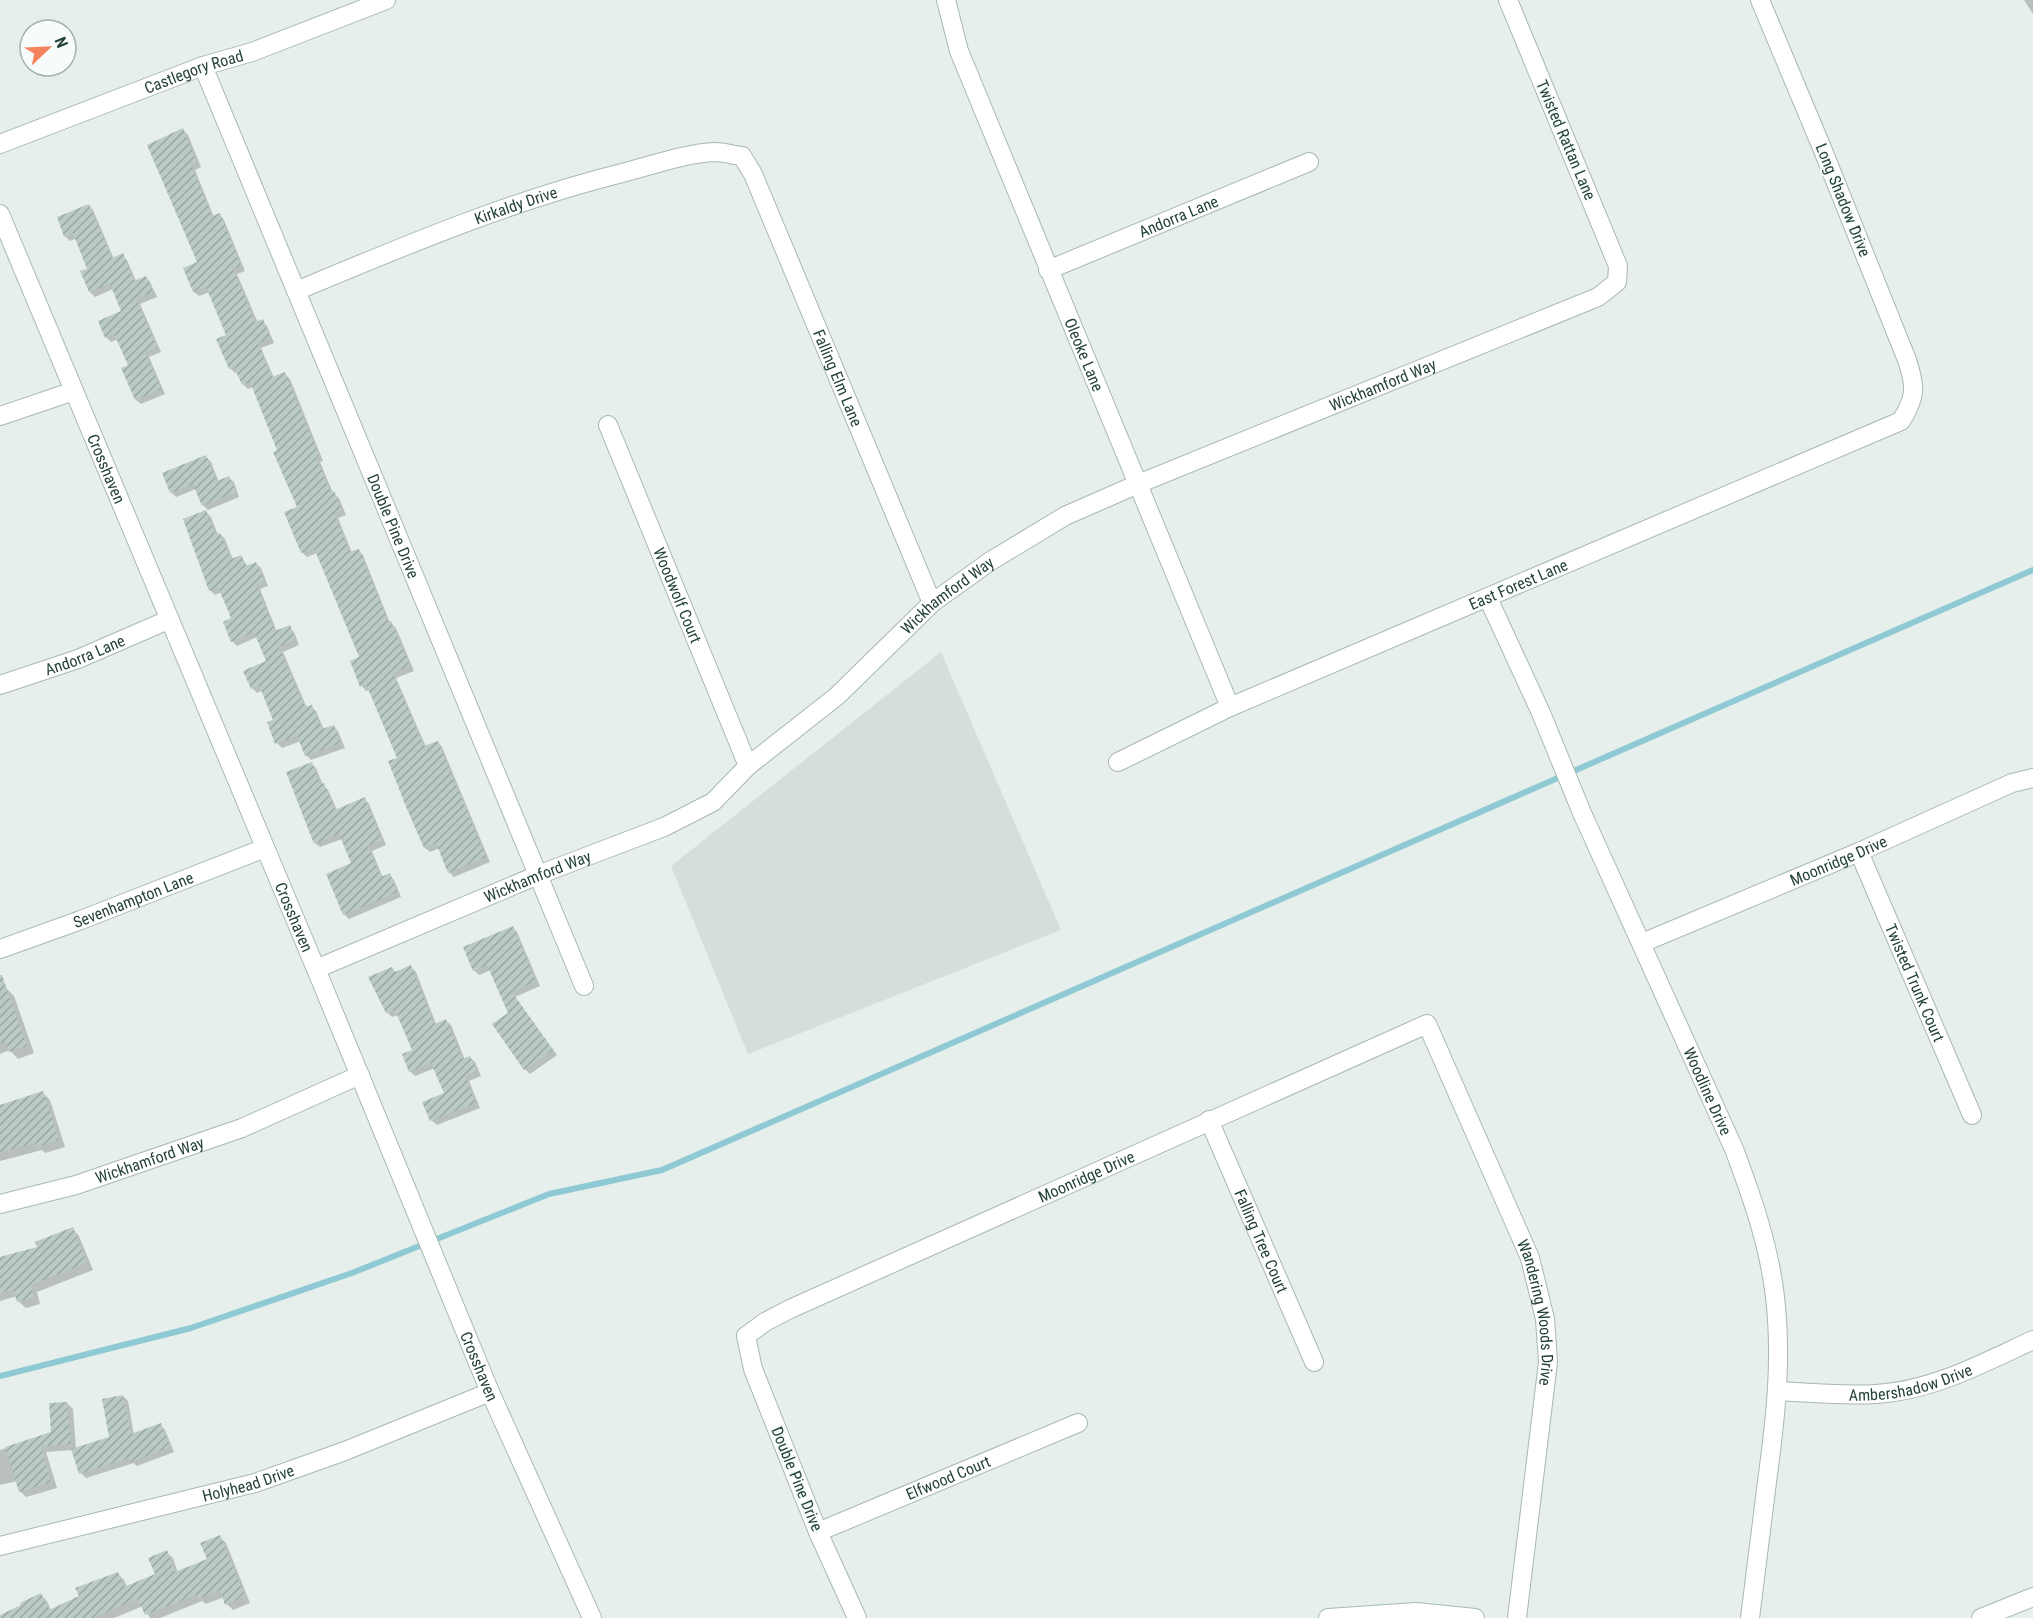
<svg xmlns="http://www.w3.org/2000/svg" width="2033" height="1618" viewBox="0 0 2033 1618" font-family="'Roboto Condensed',sans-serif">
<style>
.built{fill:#d4dfda}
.shadow{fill:#0003}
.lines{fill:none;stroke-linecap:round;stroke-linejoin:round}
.stream{stroke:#8ec9d4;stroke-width:6}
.building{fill:url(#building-hatch)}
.street-casing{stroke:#a8b8b2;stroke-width:20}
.secondary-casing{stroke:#a4bbb3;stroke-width:20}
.street{stroke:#fff;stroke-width:18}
.secondary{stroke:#fff;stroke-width:18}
.labels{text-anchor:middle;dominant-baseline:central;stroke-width:4.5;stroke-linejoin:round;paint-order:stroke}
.street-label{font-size:16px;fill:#24423a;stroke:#f7fbf9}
</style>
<defs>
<pattern id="building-hatch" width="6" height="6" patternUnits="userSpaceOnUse" patternTransform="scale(1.5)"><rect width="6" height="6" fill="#bbcac4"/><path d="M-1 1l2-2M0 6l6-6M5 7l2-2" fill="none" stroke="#98a6a0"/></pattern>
</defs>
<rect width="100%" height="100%" fill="#e6efeb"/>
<path class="built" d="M941,652L1061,930L748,1054L671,866Z"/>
<g class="shadow">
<path d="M2024,0H2033V14Z"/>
<path d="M183,130L188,135L201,167L195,170L214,217L220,215L224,220L245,271L237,274L258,323L262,321L267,326L274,343L261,348L274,378L285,374L290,379L323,461L320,462L333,493L339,498L346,515L338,518L352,553L358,550L363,555L390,623L396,628L414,671L396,678L426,747L438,742L442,747L490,862L454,877L449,872L440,848L430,852L425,848L390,762L399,758L370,690L366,691L362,686L361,658L317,553L307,557L302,552L299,508L279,451L253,387L248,389L243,384L238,372L235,373L230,368L228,336L210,292L199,296L194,292L199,263Z"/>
<path d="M89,206L93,210L114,259L122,255L127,260L136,281L146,277L150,282L157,297L140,304L161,352L149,357L165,394L141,404L136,400L123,369L130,366L118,339L111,342L106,337L123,312L113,289L95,297L90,292L82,272L89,269L77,238L70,241L65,236Z"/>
<path d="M206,457L211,462L219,482L229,478L234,482L239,497L208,510L203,505L196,489L176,497L171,492Z"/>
<path d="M206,512L211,517L218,535L220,534L225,539L233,560L241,556L248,567L256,564L261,568L268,586L260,589L277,632L289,627L294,632L299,645L283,652L307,708L311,707L316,711L324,730L334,727L338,731L345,748L311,760L306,755L301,741L282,748L277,743L269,723L275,720L263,690L257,693L252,688L268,662L257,637L237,646L232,641L233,619L222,592L215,595L210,590Z"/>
<path d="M311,764L316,768L323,785L328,790L337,810L364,799L369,804L386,845L372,851L383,878L389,875L394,880L401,897L349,919L345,915L328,875L353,864L342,839L320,847L315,843Z"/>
<path d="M512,927L517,932L540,986L515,997L557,1055L530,1074L525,1069L510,1014L491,970L479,975L474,970Z"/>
<path d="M411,967L416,972L436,1024L446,1021L451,1025L465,1060L470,1058L475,1062L481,1076L469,1081L480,1108L437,1125L432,1121L424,1102L446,1094L435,1068L415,1076L410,1071L414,1051L398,1015L392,1017L387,1012L392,969L396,973Z"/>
<path d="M6,988L14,996L34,1053L18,1059L10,1050L0,1054V991Z"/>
<path d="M43,1093L50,1100L65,1147L45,1153L42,1150L0,1161V1107Z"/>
<path d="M73,1229L79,1236L93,1270L37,1292L40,1304L26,1308L19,1302L17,1296L0,1301V1259L39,1248Z"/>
<path d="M123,1396L128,1401L134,1435L160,1425L165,1430L174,1452L137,1466L134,1463L86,1478L81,1473L73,1450L46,1452L57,1488L26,1497L20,1491L17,1481L0,1485V1450L53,1433L67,1403L73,1409L76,1449L111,1438Z"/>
<path d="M219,1536L226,1543L250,1603L233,1610L227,1604L224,1597L206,1604L202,1601L160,1618H150L143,1606L114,1618H0V1616L41,1595L47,1601L51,1610L81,1597L117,1573L124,1580L127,1587L157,1575L166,1552L173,1558L178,1573L209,1560Z"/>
</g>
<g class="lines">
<path class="stream" d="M0,1376L191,1328L352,1273L549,1194L662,1170L2033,570"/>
</g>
<g class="building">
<path d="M183,128L197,163L191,165L212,216L220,213L241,266L233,269L255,322L263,319L270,338L258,343L272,377L285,372L319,456L316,457L331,492L334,491L342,510L334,513L350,552L359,549L388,622L391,621L410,666L393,673L424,746L438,741L486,857L448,873L436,843L424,848L407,809L388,761L397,758L366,684L360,687L350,661L359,657L314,548L301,553L284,512L297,507L273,452L277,450L250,382L242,385L234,367L229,369L216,339L226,335L206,287L193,292L183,268L197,262L147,145Z"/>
<path d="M89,204L112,258L123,253L134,281L146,276L153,292L136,299L157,347L145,352L161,389L135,400L121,368L128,365L114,334L105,338L98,321L121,311L110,284L89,292L80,271L87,269L73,233L64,237L57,217Z"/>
<path d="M206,455L217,481L229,476L236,492L202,506L193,484L170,493L162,473Z"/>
<path d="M206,510L215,534L220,533L231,559L241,555L246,566L256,562L264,581L256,584L275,631L290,625L295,640L279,647L305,707L312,705L322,729L334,725L341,743L305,756L297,736L275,744L267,722L273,720L259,685L251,689L243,671L266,661L254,632L231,642L223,622L231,618L218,587L209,591L183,519Z"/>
<path d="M312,762L320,785L324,783L335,810L365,797L382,840L368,846L381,877L390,873L397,892L343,915L326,874L351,863L339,834L314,844L286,772Z"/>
<path d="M513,926L536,981L512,992L553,1050L524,1070L492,1024L508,1013L487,965L473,971L463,947Z"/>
<path d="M411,965L434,1024L446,1019L462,1059L470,1056L477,1071L465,1076L476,1103L430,1121L422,1102L444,1093L431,1063L409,1072L402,1054L412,1050L395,1010L386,1013L368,977L392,967L395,972Z"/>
<path d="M0,975H2L27,1046L9,1052L6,1041L0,1043Z"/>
<path d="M43,1091L59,1140L37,1147L35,1143L0,1152V1105Z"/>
<path d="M73,1227L87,1263L31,1285L34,1297L17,1302L13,1289L0,1293V1257L37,1247L35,1242Z"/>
<path d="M123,1395L131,1434L161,1423L170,1447L131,1462L129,1458L79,1474L71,1449L109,1437L102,1399Z"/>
<path d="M67,1402L71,1444L41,1447L51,1482L19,1492L5,1447L51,1432L49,1403Z"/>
<path d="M220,1535L245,1596L225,1605L220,1590L198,1599L196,1595L145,1615L138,1599L92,1618H0V1615L21,1605L20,1603L41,1593L49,1610L79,1596L75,1588L118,1572L124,1587L155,1574L148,1558L167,1550L175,1572L207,1559L200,1543Z"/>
</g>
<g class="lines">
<g class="street-casing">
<g id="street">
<path id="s1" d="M946,0L959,51L1230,707"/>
<path id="s2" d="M203,66L584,986"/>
<path id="s3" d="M0,144L203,66L252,52L386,0"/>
<path id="s4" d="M0,214L316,969L490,1392L592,1618"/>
<path id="s5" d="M1048,270L1309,162"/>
<path id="s6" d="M296,291C404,246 512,200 626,172C653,165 687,153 715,152C723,152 733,155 742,156L753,174L932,603"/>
<path d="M0,416L74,391"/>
<path id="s7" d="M608,425L748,766"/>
<path id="s8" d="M1488,598L1541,713L1582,813L1734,1149C1752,1197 1769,1245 1775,1297C1782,1357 1776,1414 1768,1474C1762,1522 1756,1570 1750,1618"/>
<path id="s9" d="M0,685L78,659L168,620"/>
<path id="s10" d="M1118,762L1230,707L1901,421C1916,397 1916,387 1907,360L1822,148L1760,0"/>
<path id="s11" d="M1859,852L1972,1115"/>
<path id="s12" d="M1642,943L1859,852L2012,783L2033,778"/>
<path id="s13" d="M0,949L81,920L265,848"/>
<path id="s14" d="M316,969L538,875L664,827L713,802L748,766L837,696L932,603L989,562L1065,516L1138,484L1598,297L1617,282L1618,266L1508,0"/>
<path id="s15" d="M1209,1120L1314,1362"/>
<path id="s16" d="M0,1204L76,1185L242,1128L360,1075"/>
<path id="s17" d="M1778,1391C1811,1393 1843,1396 1876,1394C1932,1391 1983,1363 2033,1340"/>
<path id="s18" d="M818,1532L1078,1423"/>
<path id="s19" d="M0,1546L255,1483L345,1451L490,1392"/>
<path id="s20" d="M857,1618L818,1532L753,1369L746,1336L765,1322L790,1309L1427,1024L1530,1258L1545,1319L1548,1362L1517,1618"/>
</g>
</g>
<g class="secondary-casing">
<g id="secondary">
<path d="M1328,1618L1416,1612L1475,1618"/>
<path d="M1981,1618L2033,1597"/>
</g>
</g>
<use href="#street" class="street"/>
<use href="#secondary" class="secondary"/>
</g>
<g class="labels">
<g class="street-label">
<text stroke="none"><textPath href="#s3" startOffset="207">Castlegory Road</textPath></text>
<text transform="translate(1566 140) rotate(67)">Twisted Rattan Lane</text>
<text transform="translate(1843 200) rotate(68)">Long Shadow Drive</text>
<text stroke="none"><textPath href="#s6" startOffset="236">Kirkaldy Drive</textPath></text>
<text stroke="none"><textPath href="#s5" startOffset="141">Andorra Lane</textPath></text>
<text stroke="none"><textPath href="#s1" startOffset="381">Oleoke Lane</textPath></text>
<text stroke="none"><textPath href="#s6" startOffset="712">Falling Elm Lane</textPath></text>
<text stroke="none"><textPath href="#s14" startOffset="1230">Wickhamford Way</textPath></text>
<text stroke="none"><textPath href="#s4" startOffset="276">Crosshaven</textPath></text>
<text stroke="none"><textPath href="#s2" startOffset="498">Double Pine Drive</textPath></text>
<text stroke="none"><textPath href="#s10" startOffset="438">East Forest Lane</textPath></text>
<text stroke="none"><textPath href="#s7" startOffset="184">Woodwolf Court</textPath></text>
<text stroke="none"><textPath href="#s14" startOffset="744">Wickhamford Way</textPath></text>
<text stroke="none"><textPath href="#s9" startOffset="90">Andorra Lane</textPath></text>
<text stroke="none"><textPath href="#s12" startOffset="213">Moonridge Drive</textPath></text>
<text stroke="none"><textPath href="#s14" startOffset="240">Wickhamford Way</textPath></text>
<text stroke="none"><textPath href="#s13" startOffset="142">Sevenhampton Lane</textPath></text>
<text stroke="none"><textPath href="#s4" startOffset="762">Crosshaven</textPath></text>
<text stroke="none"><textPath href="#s11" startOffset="142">Twisted Trunk Court</textPath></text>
<text stroke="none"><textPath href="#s8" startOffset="540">Woodline Drive</textPath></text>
<text stroke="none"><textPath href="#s16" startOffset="156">Wickhamford Way</textPath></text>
<text stroke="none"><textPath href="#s20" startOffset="680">Moonridge Drive</textPath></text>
<text stroke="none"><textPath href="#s15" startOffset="132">Falling Tree Court</textPath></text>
<text stroke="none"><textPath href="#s20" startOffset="1364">Wandering Woods Drive</textPath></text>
<text stroke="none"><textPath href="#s4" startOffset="1248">Crosshaven</textPath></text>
<text stroke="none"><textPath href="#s17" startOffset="134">Ambershadow Drive</textPath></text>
<text stroke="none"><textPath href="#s18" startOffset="141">Elfwood Court</textPath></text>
<text transform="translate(797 1479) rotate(68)">Double Pine Drive</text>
<text stroke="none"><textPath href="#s19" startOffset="256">Holyhead Drive</textPath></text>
</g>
</g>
<g transform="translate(48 48) rotate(67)"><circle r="28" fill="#f7fbf9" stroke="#a3b1ad" stroke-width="1.5"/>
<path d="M0-4.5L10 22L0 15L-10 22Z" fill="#f4845f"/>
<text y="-9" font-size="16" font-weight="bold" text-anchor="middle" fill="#24423a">N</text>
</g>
</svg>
